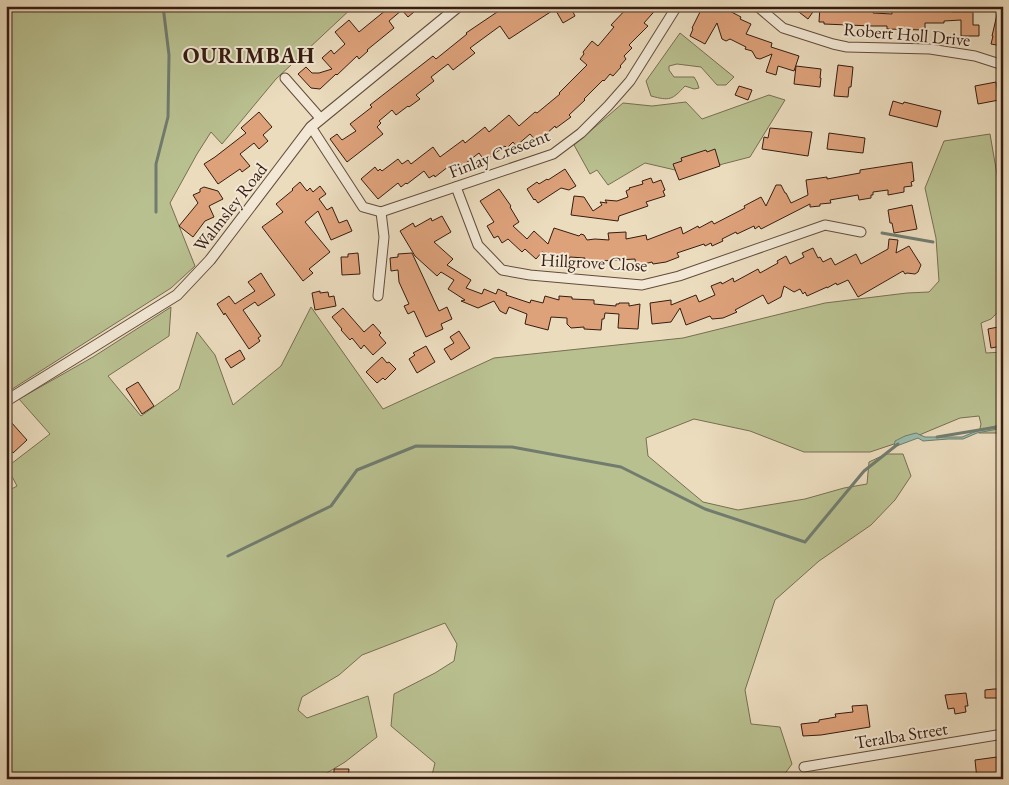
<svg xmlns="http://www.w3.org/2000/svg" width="1009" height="785" viewBox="0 0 1009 785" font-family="'EB Garamond',serif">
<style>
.green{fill:#b9c090;stroke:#786e50}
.water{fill:#99bcad;stroke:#717c6f}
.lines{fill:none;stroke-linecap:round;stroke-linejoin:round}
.stream{stroke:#717c6f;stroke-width:3}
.building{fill:#dea27b;stroke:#361c11}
.minor-casing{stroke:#634c3c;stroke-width:11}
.tertiary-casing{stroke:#634c3c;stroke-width:12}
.minor{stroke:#f2e8d5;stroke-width:9}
.tertiary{stroke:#f2e8d5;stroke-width:10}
.labels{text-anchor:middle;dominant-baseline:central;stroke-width:4;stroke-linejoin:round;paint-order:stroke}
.street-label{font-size:18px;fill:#361c11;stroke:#f2e8d5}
.district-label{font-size:22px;font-weight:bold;letter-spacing:1px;fill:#361c11;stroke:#f2e8d5}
</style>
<rect width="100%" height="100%" fill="#ebdcbe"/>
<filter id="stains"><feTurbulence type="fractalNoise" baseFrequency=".004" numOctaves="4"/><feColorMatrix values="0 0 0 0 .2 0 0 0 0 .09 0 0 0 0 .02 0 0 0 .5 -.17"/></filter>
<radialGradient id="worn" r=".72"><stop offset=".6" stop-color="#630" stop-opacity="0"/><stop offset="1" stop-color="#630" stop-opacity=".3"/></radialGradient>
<g class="green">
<path d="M6,6H354L276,79L222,144L211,132L197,154L170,203L195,266L171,288L6,393Z"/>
<path d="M680,33L734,77L726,85H717L701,67L677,64L669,66V70L674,77H694L697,82L699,88L694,89L685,86C672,100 670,101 651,96L646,81Z"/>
<path d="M769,95L785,100L750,157L688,173L645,163L608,185L597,170L590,174L574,145L623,103L652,106L686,102L702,119Z"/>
<path d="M990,134L1003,209V307L991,319L981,323L986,353L1003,352V433H979L981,424L979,416L960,418L912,438L870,452H804L750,431L694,419L646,438L648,456L703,502L738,510L805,499L844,488L867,484L869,462L886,454H903L911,476L895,500L871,525L819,561L775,600L745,690L751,724L780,727L792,764L781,779H431L435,763L391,726L394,694L435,673L454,661L457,644L445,623L362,655L339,675L302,697L298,710L307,718L368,696L377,737L345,762L317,779H6V492L17,486L7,467L50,434L19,399L93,357L171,307L169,336L108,376L141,416L179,389L197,332L215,355L233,405L281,366L311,307L383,409L494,358L683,338L825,303L907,293L929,292L939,281L936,238L925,188L944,141Z"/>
</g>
<path class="water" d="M999,425H1003V428L977,433L963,439H948L923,441L918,438L894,447L895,441L905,436L916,433L925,437H962L977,431Z"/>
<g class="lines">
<g class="stream">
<path d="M6,10L10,6"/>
<path d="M156,212V164L168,117L169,55L163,6"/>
<path d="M882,233L933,242"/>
<path d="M937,437L1003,426"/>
<path d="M228,556L331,506L357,470L416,446L512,447L621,467L705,509L805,542L864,471L898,444"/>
</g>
</g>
<g class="building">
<path d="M382,6H421L408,17L402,10L389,21L394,28L367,50L368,51L359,59L357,56L337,75L336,74L320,89L311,88L298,74L306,67L312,73H319L332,69L322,58L331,50L334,54L345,44L335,32L349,20L359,32L386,10Z"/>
<path d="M506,6H570L575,16L563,23L555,9L509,39L500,26L470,48L475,53L453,70L448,64L431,77L434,81L416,95L420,99L409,107L408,106L396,115L392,110L379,121L381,123L377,127L383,134L347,162L330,139L337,134L342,140L356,131L350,124L372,107L370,105L433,56L436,59L467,34L466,33Z"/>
<path d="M629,6H659L644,23L648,26L629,45L632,48L624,56L626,59L620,66L621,67L613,76L610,74L604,81L603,80L584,99L585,100L569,115L571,117L556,128L555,126L537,142L530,134L516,146L513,142L507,148L505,146L490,157L489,155L484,160L479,153L462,166L459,162L455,166L453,163L435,177L434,175L429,178L424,171L407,184L406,183L401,187L398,183L378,199L361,179L375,167L378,171L380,169L382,171L398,159L402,164L408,160L411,164L433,147L440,157L463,140L465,143L485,127L489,132L509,115L519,126L535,112L537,113L560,94L559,93L587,65L580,59L584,54L583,52L592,41L598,46L614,27L611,25Z"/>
<path d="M703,6H720L741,17L740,19L751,24L746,34L772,43L771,47L799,56L794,71L778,66L776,75L766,72L772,54L760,59L756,58L752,51L745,49L746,47L730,39L726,41L722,39L717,23L705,44L690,36L693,29L692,28Z"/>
<path d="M791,6H817L808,19Z"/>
<path d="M820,6L851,8V6H873V13L892,14V6H921V8H952V12H973V25H979V36H961V20L944,21V23H925V30L887,29V26H872L824,24V22H819Z"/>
<path d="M999,6H1003V40L1002,46L991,44L993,36H992Z"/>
<path d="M838,65L853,67L851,87H849L848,97L834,96Z"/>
<path d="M796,66L821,69L820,78H821L820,87L794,84Z"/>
<path d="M996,82L999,100L978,104L975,86Z"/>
<path d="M739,86L752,90L748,100L735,95Z"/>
<path d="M893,101L903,104L904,102L941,111L937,127L889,115Z"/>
<path d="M259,112L272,127L263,135L268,141L259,149L254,143L240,154L250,166L242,172L240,169L218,184L204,164L215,157L246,133L241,128Z"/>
<path d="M770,128L812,132L808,156L762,149L764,137L768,138Z"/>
<path d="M829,133L865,138L863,153L827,149Z"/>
<path d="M715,149L720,166L679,180L673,164L682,161L681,158L706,150L707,152Z"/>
<path d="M912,162L914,181L911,182L912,186L904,187V192L888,195V190L873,192V195H871V198L859,200L858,195L830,200L831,203L820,204V206L810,207V204L761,229L759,226L755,229L754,226L737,234L736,232L722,239L723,241L712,246L711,243L705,246L704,244L677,253L679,257L666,262L653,264L652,262L636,266L635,259L601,261V262L585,261V258L570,257L568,261L542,252L536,259L525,249L522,252L508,239L502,243L498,236L494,238L487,226L494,222L480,201L499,189L511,206L510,207L519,222L513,226L527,239L534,231L548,244L554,228L579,236L581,234L584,235L587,240L595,239L609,240L608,233L626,232V239L646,235L647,240L681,227L683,234L698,226L699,228L712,221L714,224L745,208L744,206L761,197L766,206L776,185H781L785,193H786L791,203L808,195L806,180L827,177V179L860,173V170Z"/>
<path d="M565,169L576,186L569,190L561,188L538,203L535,199L534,200L527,189L537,182L539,184L547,179L548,180Z"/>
<path d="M651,178L653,183L661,180L665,190L663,191L665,196L646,202L648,206L619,216L618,221L571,215L574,196L584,197L593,211L602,205L600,202L607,203L605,200L617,201L628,197L626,191L630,189L629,188L643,184L642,181Z"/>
<path d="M300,182L307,191L310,188L313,192L320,186L326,194L319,199L327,210L332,207L339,223L347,220L352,231L331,240L318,211L305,222L330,252L309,269L313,273L303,281L262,227L283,212L276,204L293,190L292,189Z"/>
<path d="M204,187L218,191L223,199L209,206L214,217L205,221L193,237L179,226L198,203L193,195L200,192V189Z"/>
<path d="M912,205L917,229L894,233L892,223H890L888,210Z"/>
<path d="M442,216L451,232L434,242L453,259L447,265L471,280L466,288L482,294L484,289L496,294L498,289L507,293L506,295L530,303L531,300L543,303L545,296L559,300V296L572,297V299L594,300V304L616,306V304H619V303H629V306L640,304L638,329L618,328L619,314L605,313L604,319H602L601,330L584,329V327L571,328L567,324V318L551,317L548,330L525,324L527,314L509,307L506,314L500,311L494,301L478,308L461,301L465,300L448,289L454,280L441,272L437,276L415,256L400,231L413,223L415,227L431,218L432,221Z"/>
<path d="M889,239L898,240L896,253L909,246L921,265L918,272L915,274L907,273L905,274L903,271L858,297L848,280L837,285L836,283L827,288V287L807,296L805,292L803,294L800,289L794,292L784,286L781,297L768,304L763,295L735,310L737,312L723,318L712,319L710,316L686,325L680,308L671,322L652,324L650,303L671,300V305L696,295L699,302L715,295L711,286L721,282L722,284L733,278L734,282L758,269L760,273L778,263L777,261L786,256L790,264L804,257L802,253L813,248L818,258L820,257L823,262L831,258L835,265L856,254L861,264L888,249Z"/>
<path d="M358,253L360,274L342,275L341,257H348V254Z"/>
<path d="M412,253L439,311L447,307L452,319L441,324L443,329L426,337L414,311L408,314L404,306L409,304L399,282L398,270L391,271L390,258L398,257V254Z"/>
<path d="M261,273L275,295L258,306L255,302L243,310L261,336L258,338L260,341L249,349L225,313L224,315L217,304L229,296L235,304L255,291L248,282Z"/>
<path d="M320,291V293L328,292L329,297L334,296L336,306L315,310L312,293Z"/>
<path d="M343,308L364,332L373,324L381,333L379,335L386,343L373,355L364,345L361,349L352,338L350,340L341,330L342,329L332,317Z"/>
<path d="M1003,326V343L1001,344L1002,346L991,348L988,329Z"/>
<path d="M459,331L470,348L451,360L444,349L454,343L450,337Z"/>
<path d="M426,346L435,362L417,373L409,359L415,355L413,353Z"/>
<path d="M240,350L245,359L231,368L225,359Z"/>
<path d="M382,357L387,363L389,362L396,369L385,380L383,378L377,383L366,372Z"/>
<path d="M138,382L154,406L142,414L126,389Z"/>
<path d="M11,422L27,440L13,453L6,445V426Z"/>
<path d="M994,689H1003V698H985V690Z"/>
<path d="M966,693L968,706H965L966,712L955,714L954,708L948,709L945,695Z"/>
<path d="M867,705L870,727L821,735L803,736L801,724L819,722V720L836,717L835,714L853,712L852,706Z"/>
<path d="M997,757L1000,776L986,779H977L975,760Z"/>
<path d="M334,769H349L348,779H334Z"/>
</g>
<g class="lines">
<g class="minor-casing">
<g id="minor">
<path d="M757,6L783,28L833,44L847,47L930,49L975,56L1003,65"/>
<path d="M285,78L321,119"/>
<path d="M311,127L363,207L381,212L553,154L581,133L608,106L630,81L677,6"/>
<path d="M456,187L478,245L502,270L530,275L642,285L679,276L825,225L861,232"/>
<path d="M378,296L384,237L381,212"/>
<path d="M804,767L1003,734"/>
</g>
</g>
<g class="tertiary-casing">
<path id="tertiary" d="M6,401L177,295L210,260L311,127L459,6"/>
</g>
<use href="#minor" class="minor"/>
<use href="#tertiary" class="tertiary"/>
</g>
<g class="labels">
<g class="street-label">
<text transform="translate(907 34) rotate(5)">Robert Holl Drive</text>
<text transform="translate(499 153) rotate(-21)">Finlay Crescent</text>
<text transform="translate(230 207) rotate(-52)">Walmsley Road</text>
<text transform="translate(594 262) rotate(3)">Hillgrove Close</text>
<text transform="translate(901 735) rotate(-9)">Teralba Street</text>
</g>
<g class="district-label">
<text x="249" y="55">OURIMBAH</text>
</g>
</g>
<rect width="1009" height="785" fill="none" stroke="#ebdcbe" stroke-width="25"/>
<rect x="8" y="8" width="994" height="770" fill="none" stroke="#361c11" stroke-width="2.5"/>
<rect x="12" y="12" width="984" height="760" fill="none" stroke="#361c11"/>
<rect width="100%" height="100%" filter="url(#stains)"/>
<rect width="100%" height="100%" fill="url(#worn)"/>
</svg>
